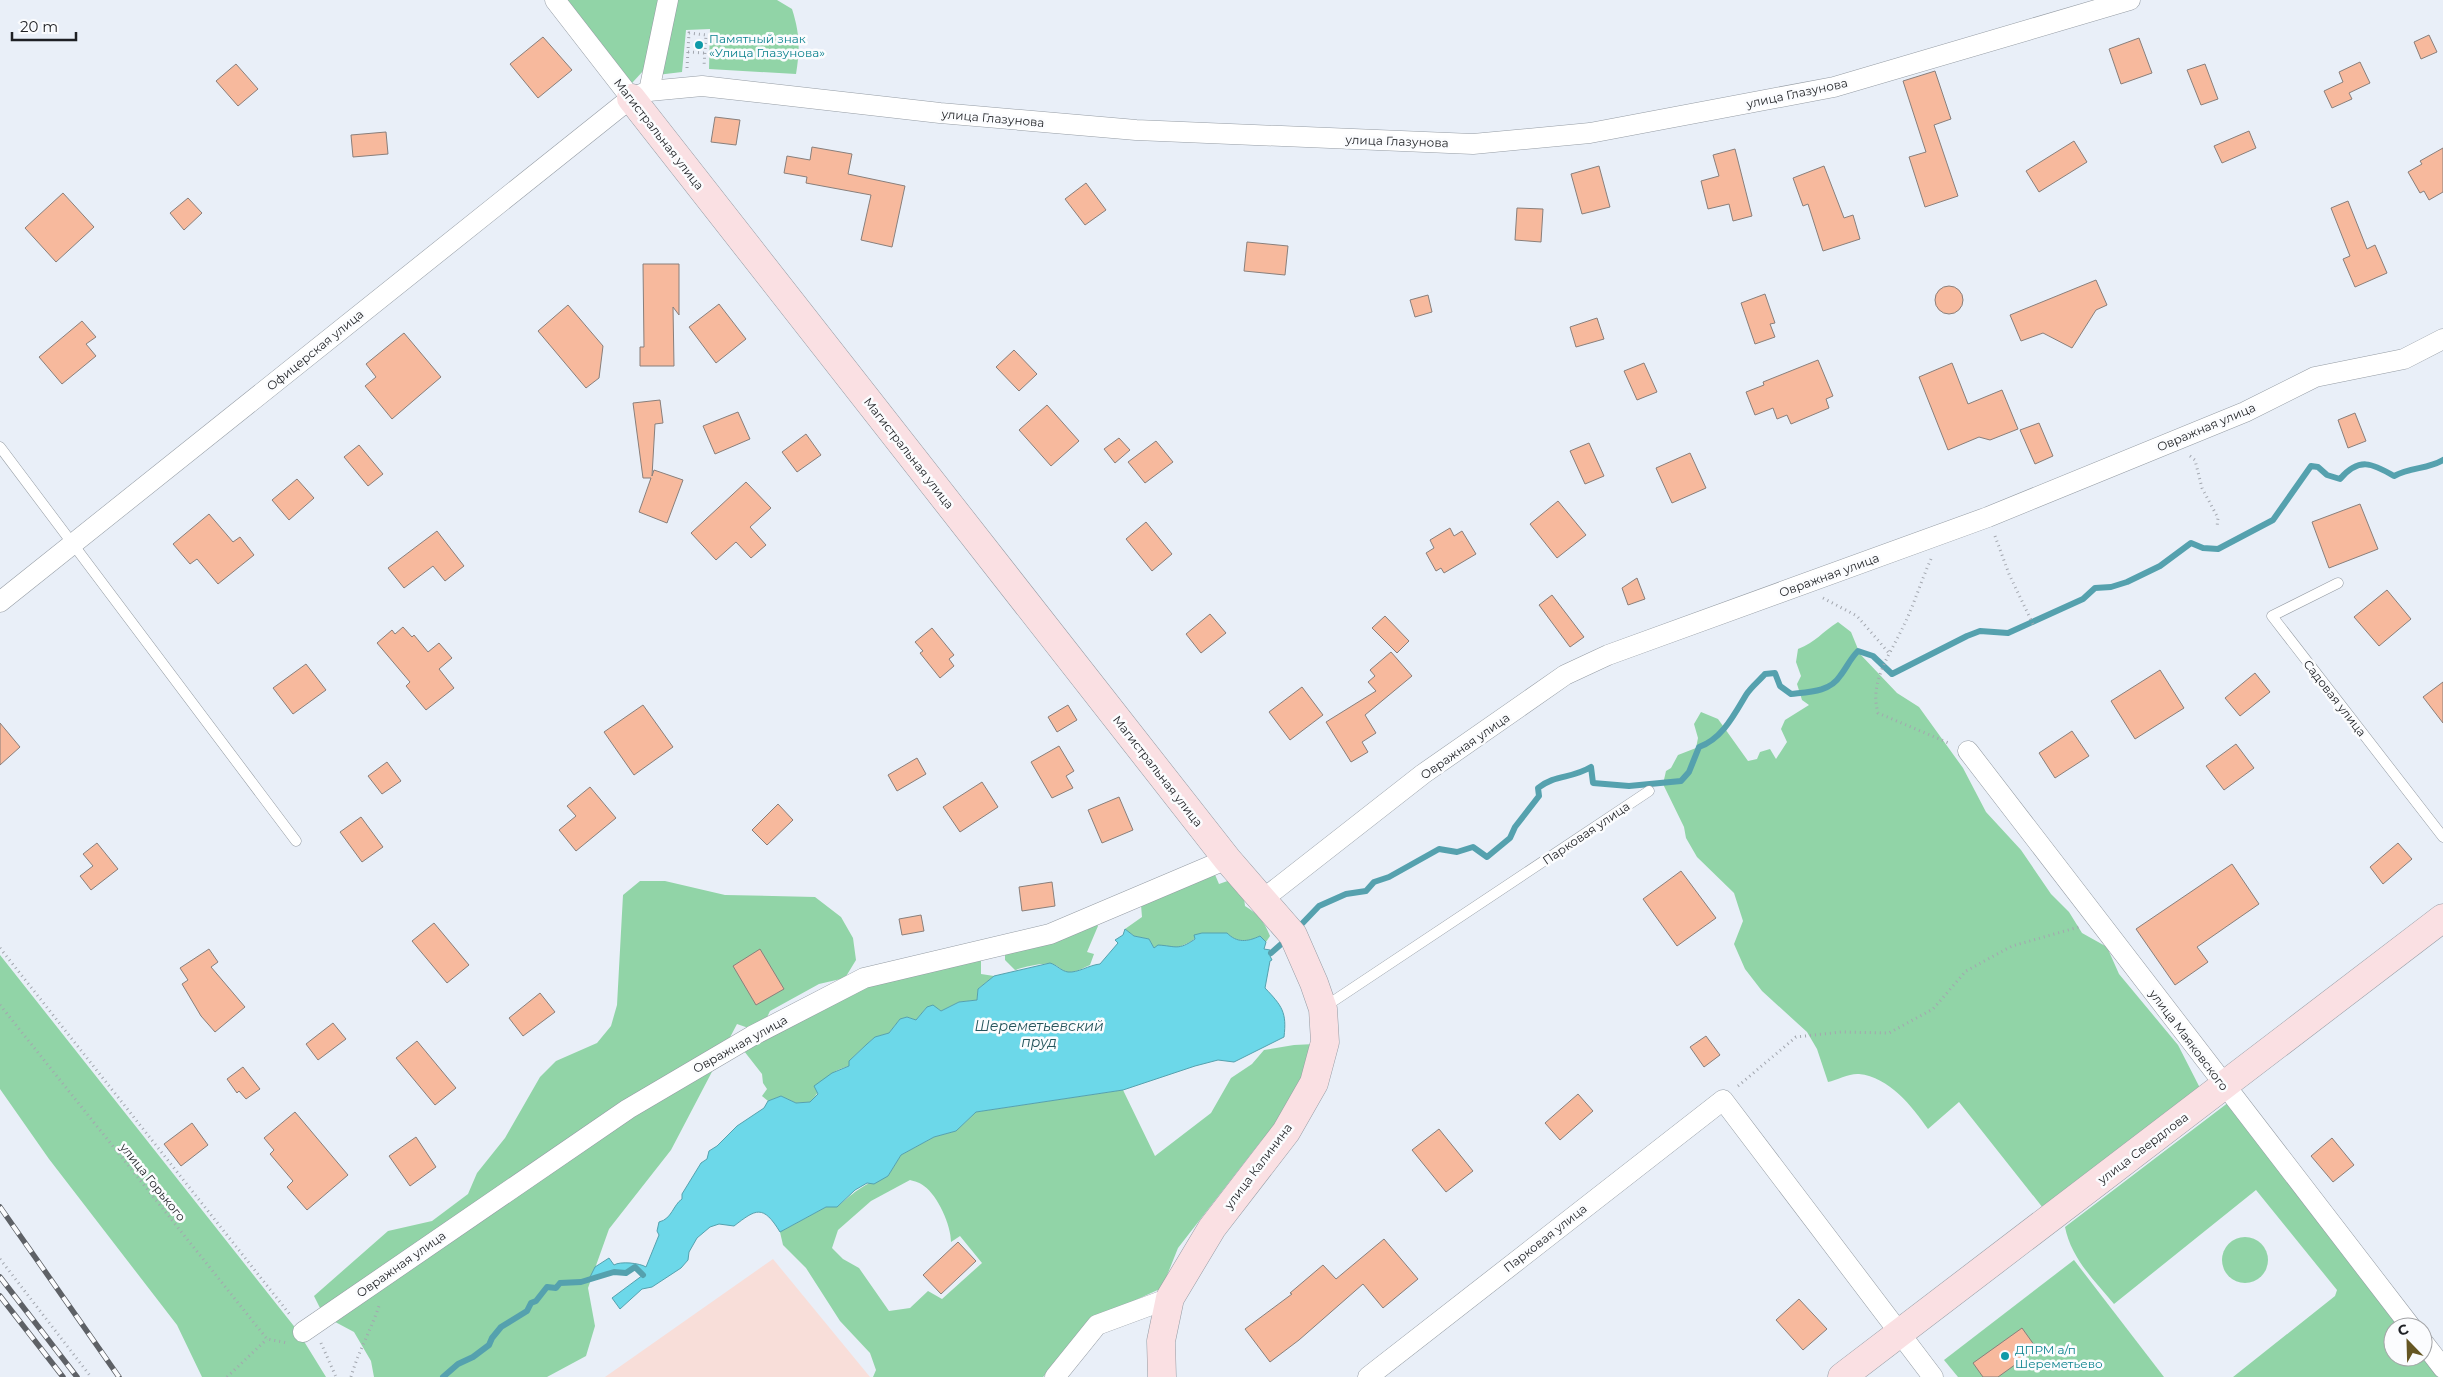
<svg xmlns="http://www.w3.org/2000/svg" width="2443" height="1377" viewBox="0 0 2443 1377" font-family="Montserrat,sans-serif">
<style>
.industrial{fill:#f8ded9}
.green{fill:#91d4a7;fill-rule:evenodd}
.water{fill:#6cd8e9;stroke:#55a1ae}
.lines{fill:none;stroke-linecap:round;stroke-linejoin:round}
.stream{stroke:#55a1ae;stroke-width:6}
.building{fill:#f7b99d;stroke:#897f7b}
.lane-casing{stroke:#959ca4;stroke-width:11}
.street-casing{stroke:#959ca4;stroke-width:21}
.secondary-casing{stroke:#959ca4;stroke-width:29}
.path{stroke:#a3a7af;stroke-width:3;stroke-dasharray:1 4;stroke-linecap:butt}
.lane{stroke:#fff;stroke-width:10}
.street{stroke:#fff;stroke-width:20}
.secondary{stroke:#fae0e3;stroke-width:28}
.rail-casing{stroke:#5e6166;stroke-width:5.5}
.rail{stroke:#fbfcfe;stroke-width:4;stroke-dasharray:11;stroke-linecap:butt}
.culture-dot{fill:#0f9aa8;stroke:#fbfcfe;stroke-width:2}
.labels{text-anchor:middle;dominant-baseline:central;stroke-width:5;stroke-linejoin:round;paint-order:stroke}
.culture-label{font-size:12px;fill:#0d838f;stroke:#fbfcfe;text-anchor:start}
.street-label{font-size:12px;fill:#1e2024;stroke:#fbfcfe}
.water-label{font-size:14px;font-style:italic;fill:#24545b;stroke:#fbfcfe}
</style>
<rect width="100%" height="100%" fill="#e9eff8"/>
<path class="industrial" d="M773,1259L870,1377H605L679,1325Z"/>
<g class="green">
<path d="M567,0H659L644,70L632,83Z"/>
<path d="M672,0H777L792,9C800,34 800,49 796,74L709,69L710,29L686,30L682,72L657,75Z"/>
<path d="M1838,622L1851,632L1860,654L1897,693L1919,707L1963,768L1986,812L2021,850L2051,894L2069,912L2082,933L2107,947L2119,974L2178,1045L2201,1090L2043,1208L1959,1102L1928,1129C1912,1106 1889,1077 1859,1074C1850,1073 1837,1080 1828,1082L1817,1049L1807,1032L1762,991L1745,969L1734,944L1743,921L1734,893L1697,857L1686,838L1684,827L1663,784L1666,771L1671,768L1678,755L1696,748L1698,738L1694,724L1701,712L1718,719L1748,761L1757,759L1760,752L1770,749L1776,759L1787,742L1781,729L1785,720L1809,705L1802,700L1797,684L1801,676L1796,662L1798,649C1816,642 1822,632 1838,622Z"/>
<path d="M1213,870L1219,884L1236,878L1243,890L1245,906C1258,914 1264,921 1270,936L1266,942L1260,936C1247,942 1237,943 1227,933H1202L1190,942L1175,949L1168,946L1154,948L1149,939L1134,936L1125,929L1142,917L1141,905Z"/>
<path d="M640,881H665L725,895L815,897L841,917L853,938L856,960L845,978L819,984L770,1011L760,1032L737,1024L671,1150L609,1229L588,1288L595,1326L586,1356L547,1377H374L371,1361L354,1332L324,1316L314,1296L388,1231L432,1221L468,1194L477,1173L505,1138L540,1077L556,1061L597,1043L611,1026L617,1005L623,895Z"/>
<path d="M1095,920L1098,926L1087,952L1094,954L1090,965C1083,968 1072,975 1064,971C1059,968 1057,964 1050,964C1039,963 1026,967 1015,970L1005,960V953Z"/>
<path d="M0,955L297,1330L326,1377H202L177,1325L49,1159L0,1089Z"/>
<path d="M981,956V974L994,976L978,989L977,1000L959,1002L941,1011L937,1008L927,1007L916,1020L907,1017L900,1019L889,1033L875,1037L867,1044L849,1061V1066C822,1073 826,1086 810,1102L796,1103L781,1096L768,1101L762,1096L767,1089L763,1083L762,1074L744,1051L866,983Z"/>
<path d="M1315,1044L1305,1082L1286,1114L1261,1141L1178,1248L1162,1288L1092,1320L1043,1377H873L876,1370L870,1353L840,1321L806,1268L783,1245L780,1232L826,1207H837C857,1190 863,1184 888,1176L901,1155L934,1137L956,1131L976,1112L1123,1090L1155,1156L1211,1113L1231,1078L1252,1064L1264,1050L1294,1045ZM910,1180C914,1181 921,1183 924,1186C938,1196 951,1225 951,1242L960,1236L982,1263L942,1299L928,1291L910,1308L889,1311L859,1268L843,1259L832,1248L838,1230L871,1201Z"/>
<path d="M2229,1102L2406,1327H2393V1357H2423L2443,1377H2233L2335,1296L2337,1290L2256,1190L2114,1304C2094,1280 2071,1258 2065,1227Z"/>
<circle cx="2245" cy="1260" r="23"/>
<path d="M2074,1260L2164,1377H1958L1944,1360Z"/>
</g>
<path class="water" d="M1125,929L1134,936L1149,939L1154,948L1158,945C1176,946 1178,951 1195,939L1194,935L1202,933H1227C1237,943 1247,942 1260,936L1266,942L1264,949L1270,950L1272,955L1270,956L1272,960L1270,961L1265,988C1282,1006 1287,1012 1284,1037L1234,1062L1218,1060L1195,1066L1123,1090L976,1112L956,1131L934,1137L901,1155L888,1176L874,1184L867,1183L855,1190L837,1207H826L780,1232C763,1204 756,1209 734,1226L719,1224L710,1227L697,1238L689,1252L688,1260L681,1268L652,1287L642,1289L620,1309L612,1298L643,1275L635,1267L626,1273L614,1272L589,1279L595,1267L609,1258L614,1265C620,1261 640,1263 646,1267L659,1235L657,1231L659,1222C672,1219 673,1205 682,1199V1194L701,1163L707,1159L709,1151L717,1146L737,1126L764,1108L768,1101L781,1096L796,1103L810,1102L818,1094L814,1086L832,1073L849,1066V1061L867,1044L875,1037L889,1033L900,1019L907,1017L916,1020L927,1007L933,1005L941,1011L959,1002L977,1000L978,989L994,976L1050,963C1057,965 1061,971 1068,972C1078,973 1089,965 1100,964L1118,943L1115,940L1123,935Z"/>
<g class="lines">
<g class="stream">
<path d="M1296,930L1319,906L1346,894L1366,891L1374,882L1389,877L1439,849L1457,852L1473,847L1487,857L1510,838L1515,827L1539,796L1538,788C1556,774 1571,779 1591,767L1593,783L1629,786L1681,781L1689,772L1699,747C1722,739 1734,715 1746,695C1751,687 1759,681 1765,674L1775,673L1780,686L1791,694C1808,692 1830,692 1840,676C1847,667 1850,659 1858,651L1873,656L1892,674L1967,636L1980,631L2008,633L2083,599L2095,588L2111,587L2127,582L2160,566L2191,543L2203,548L2218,549L2273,520L2311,466L2318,467L2327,475L2340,479C2359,457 2372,463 2394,476C2411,467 2428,469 2443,460"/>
<path d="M1271,953L1287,939"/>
<path d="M443,1377L458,1364L473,1357L489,1345L492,1338L501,1327L527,1311L531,1303L536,1301L547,1287L556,1288L560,1283L581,1282L614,1272L626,1273L635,1267L643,1275"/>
</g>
</g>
<g class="building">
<path d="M2429,35L2437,52L2421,59L2414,42Z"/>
<path d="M543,37L572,70L538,98L510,64Z"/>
<path d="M2139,38L2152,73L2121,84L2109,49Z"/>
<path d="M2360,62L2370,83L2349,93L2352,99L2332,108L2324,91L2343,82L2339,72Z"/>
<path d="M236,64L258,89L238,106L216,81Z"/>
<path d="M2205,64L2218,99L2201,105L2187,70Z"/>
<path d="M1935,71L1951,119L1934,125L1958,196L1925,207L1909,157L1926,152L1903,81Z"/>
<path d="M715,117L740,120L736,145L711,142Z"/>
<path d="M2249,131L2256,148L2222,163L2214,146Z"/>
<path d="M386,132L388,154L353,157L351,135Z"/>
<path d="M2074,141L2087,162L2039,192L2026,171Z"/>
<path d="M812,147L852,154L848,174L905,186L892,247L861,240L871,195L806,183L807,177L784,173L787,156L810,160Z"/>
<path d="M2443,148V192L2429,200L2424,191L2420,193L2408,172L2422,164L2420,161Z"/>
<path d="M1735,149L1752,216L1733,221L1729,204L1708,209L1701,181L1719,176L1713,155Z"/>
<path d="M1599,166L1610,207L1582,214L1571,174Z"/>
<path d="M1824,166L1844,218L1853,215L1860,239L1823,251L1808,204L1803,206L1793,178Z"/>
<path d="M1086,183L1106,210L1085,225L1065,199Z"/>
<path d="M63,193L94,227L56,262L25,228Z"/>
<path d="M188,198L202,213L184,230L170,213Z"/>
<path d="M2348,201L2367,249L2375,245L2387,273L2355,287L2343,259L2350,256L2331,208Z"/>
<path d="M1517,208L1543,209L1541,242L1515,240Z"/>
<path d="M1247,242L1288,246L1285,275L1244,271Z"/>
<path d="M643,264H679V315L673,307L674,366H640V347H644Z"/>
<path d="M2096,280L2107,305L2096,310L2072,348L2043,333L2021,341L2010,315Z"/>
<circle cx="1949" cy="300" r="14"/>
<path d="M1765,294L1775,323L1770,324L1775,337L1755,344L1741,303Z"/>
<path d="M1428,295L1432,312L1415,317L1410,300Z"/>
<path d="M719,304L746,339L716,363L689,327Z"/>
<path d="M568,305L603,346L599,378L586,388L538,331Z"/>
<path d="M1597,318L1604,339L1576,347L1570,327Z"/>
<path d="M82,321L96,337L86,344L96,356L62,384L39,357Z"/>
<path d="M404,333L441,377L392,419L365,386L376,377L366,364Z"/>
<path d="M1014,350L1037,374L1019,391L996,367Z"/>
<path d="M1818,360L1833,396L1826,399L1829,408L1791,424L1787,415L1777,419L1773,408L1755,415L1746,392L1764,385L1763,382Z"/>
<path d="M1644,363L1657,392L1637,400L1624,371Z"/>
<path d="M1952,363L1968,404L2002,390L2018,429L1990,440L1979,437L1948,450L1919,377Z"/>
<path d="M660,400L663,423L655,424L652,476L654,470L683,480L667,523L639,512L651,478H643L633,403Z"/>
<path d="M1047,405L1079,441L1051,466L1019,430Z"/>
<path d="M738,412L750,439L715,454L703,426Z"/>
<path d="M2355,413L2366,441L2348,448L2338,420Z"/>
<path d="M2039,423L2053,456L2035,464L2020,430Z"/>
<path d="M806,434L821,455L797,472L782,452Z"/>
<path d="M1119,438L1130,450L1115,463L1104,449Z"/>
<path d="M1156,441L1173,462L1145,483L1128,462Z"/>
<path d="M1589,443L1604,476L1585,484L1570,451Z"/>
<path d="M359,445L383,474L368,486L344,457Z"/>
<path d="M1690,453L1706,488L1672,503L1656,468Z"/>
<path d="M297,479L314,498L289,520L272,500Z"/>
<path d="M746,482L771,508L750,527L766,545L751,558L736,542L716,560L691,533Z"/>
<path d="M1558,501L1586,535L1557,558L1530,524Z"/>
<path d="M2360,504L2378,549L2329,568L2312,522Z"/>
<path d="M209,514L233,542L240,537L254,555L218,584L197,559L190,564L173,544Z"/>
<path d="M1146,522L1172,554L1152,571L1126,539Z"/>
<path d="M1450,528L1454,536L1462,531L1476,554L1444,573L1441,568L1436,571L1426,553L1434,548L1430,540Z"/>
<path d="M437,531L464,566L445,581L433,566L404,588L388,568Z"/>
<path d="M1637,578L1645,599L1628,605L1622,588Z"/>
<path d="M2387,590L2411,619L2379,646L2354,617Z"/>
<path d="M1552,595L1584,637L1570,647L1539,605Z"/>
<path d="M1210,614L1226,633L1201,653L1186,634Z"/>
<path d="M1385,616L1409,641L1397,653L1372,628Z"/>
<path d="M403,627L412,637L414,635L428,652L439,643L452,658L439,669L454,688L426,710L406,686L410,682L377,643L392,630L395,634Z"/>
<path d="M932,628L954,655L949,659L954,666L940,678L920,653L923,651L915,642Z"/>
<path d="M1391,652L1412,676L1365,715L1376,733L1362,742L1368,752L1351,762L1326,722L1376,691L1368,682L1375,676L1370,670Z"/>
<path d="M306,664L326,690L293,714L273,688Z"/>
<path d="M2160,670L2184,708L2135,739L2111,701Z"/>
<path d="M2255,673L2270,692L2240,716L2225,698Z"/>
<path d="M2443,682V723L2423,697Z"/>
<path d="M1302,687L1323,715L1290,740L1269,712Z"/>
<path d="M643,705L673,747L634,775L604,732Z"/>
<path d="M1068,705L1077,720L1057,732L1048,717Z"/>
<path d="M0,723L20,747L0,765Z"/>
<path d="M2072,731L2089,756L2055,778L2039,753Z"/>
<path d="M2236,744L2254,768L2224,790L2206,766Z"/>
<path d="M1059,746L1074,771L1066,776L1073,788L1052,798L1031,762Z"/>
<path d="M917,758L926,774L897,791L888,775Z"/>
<path d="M387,762L401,781L382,794L368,776Z"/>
<path d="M982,782L998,807L960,832L943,807Z"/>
<path d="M590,787L616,818L576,851L559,830L576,816L567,806Z"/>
<path d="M1119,797L1133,830L1102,843L1088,810Z"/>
<path d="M778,804L793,820L767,845L752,830Z"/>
<path d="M361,817L383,847L362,862L340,832Z"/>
<path d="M97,843L118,869L91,890L80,876L93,866L83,854Z"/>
<path d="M2398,843L2412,859L2383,884L2370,867Z"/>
<path d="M2232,864L2259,904L2197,947L2208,962L2175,985L2136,929Z"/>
<path d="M1681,871L1716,918L1677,946L1643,899Z"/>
<path d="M1052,882L1055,906L1022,911L1019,887Z"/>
<path d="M921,915L924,931L902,935L899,919Z"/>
<path d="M434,923L469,965L447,983L412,941Z"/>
<path d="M209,949L218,962L211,967L245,1007L215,1032L201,1016L182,984L188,980L180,968Z"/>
<path d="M760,949L784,989L756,1005L733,966Z"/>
<path d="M540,993L555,1012L523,1036L509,1018Z"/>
<path d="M333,1023L346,1039L318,1060L306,1044Z"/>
<path d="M1706,1036L1720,1055L1704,1067L1690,1047Z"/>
<path d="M417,1041L456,1088L435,1105L396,1058Z"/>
<path d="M243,1067L260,1089L246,1099L239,1091L237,1093L227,1079Z"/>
<path d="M1578,1094L1593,1111L1560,1140L1545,1123Z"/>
<path d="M295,1112L348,1175L307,1210L287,1187L293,1181L270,1154L274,1150L264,1138Z"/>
<path d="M192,1123L208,1145L181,1166L164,1144Z"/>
<path d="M1439,1129L1473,1171L1446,1192L1412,1150Z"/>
<path d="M416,1137L436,1167L410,1186L389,1156Z"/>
<path d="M2332,1138L2354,1165L2333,1182L2311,1156Z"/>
<path d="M1384,1239L1418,1279L1383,1308L1363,1284L1299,1340L1270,1362L1245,1329L1292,1294L1290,1293L1323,1265L1336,1279Z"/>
<path d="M958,1242L976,1261L941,1294L923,1275Z"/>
<path d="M1799,1299L1827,1329L1803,1350L1776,1320Z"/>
<path d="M2022,1328L2037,1349L1998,1377H1983L1973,1363Z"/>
</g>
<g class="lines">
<g class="lane-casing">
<g id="lane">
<path d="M0,447L296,841"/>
<path d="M2338,583L2272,616L2443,837"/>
<path d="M1323,1008L1649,791"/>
</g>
</g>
<g class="street-casing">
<g id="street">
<path d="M555,0L631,98"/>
<path d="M649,91L702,86L940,113L1136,130L1473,144L1590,133L1834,87L2130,0"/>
<path d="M0,602L631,98L649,91L668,0"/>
<path d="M1968,751L2411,1327"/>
<path d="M1262,900L1423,774L1565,675L1608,655L1988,517L2245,412L2315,377L2404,359L2443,339"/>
<path d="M303,1332L628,1109L752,1036L864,978L1050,934L1227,859"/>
<path d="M2423,1342L2443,1368"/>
<path d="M1055,1377L1097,1325L1170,1298"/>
<path d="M1368,1377L1723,1100L1933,1377"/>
</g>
</g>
<g class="secondary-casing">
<g id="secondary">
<path d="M631,98L1227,859L1293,935L1314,983L1323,1009L1325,1042L1314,1083L1286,1132L1212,1228L1170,1298L1161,1341L1162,1377"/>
<path d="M1842,1377L2443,918"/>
</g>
</g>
<g class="path">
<path d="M688,52L705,53"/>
<path d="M687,68L689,33L706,35L704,66"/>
<path d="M2190,456L2195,460L2202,488L2218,518L2217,527"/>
<path d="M1995,536L2009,574L2033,624"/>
<path d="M1931,559C1921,581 1914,605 1903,627C1890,655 1869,681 1878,713L1951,744"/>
<path d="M1823,598L1857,616L1889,653"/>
<path d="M0,948L291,1316"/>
<path d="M0,1005L267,1339L288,1343"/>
<path d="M1738,1086L1796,1037L1841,1032L1889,1033L1933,1009L1966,971L2012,946L2079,927"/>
<path d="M0,1259L91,1377"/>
<path d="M321,1343L336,1377"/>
<path d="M227,1377L267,1339"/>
<path d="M351,1377C358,1352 371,1330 379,1306"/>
</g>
<use href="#lane" class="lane"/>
<use href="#street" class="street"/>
<use href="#secondary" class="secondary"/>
<g class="rail-casing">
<g id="rail">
<path d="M0,1207L119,1377"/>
<path d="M0,1277L77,1377"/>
<path d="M0,1296L63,1377"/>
</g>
</g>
<use href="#rail" class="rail"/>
</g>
<g class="culture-dot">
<circle cx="699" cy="45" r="5"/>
<circle cx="2005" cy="1356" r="5"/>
</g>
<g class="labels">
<g class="culture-label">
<text x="709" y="38">Памятный знак<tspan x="709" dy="14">«Улица Глазунова»</tspan></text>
<text x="2015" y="1349">ДПРМ а/п<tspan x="2015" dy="14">Шереметьево</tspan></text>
</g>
<g class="street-label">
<text transform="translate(1797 93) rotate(-12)">улица Глазунова</text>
<text transform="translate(993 118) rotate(5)">улица Глазунова</text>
<text transform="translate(659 134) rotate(52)">Магистральная улица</text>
<text transform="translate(1397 141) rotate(2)">улица Глазунова</text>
<text transform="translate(315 350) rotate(-39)">Офицерская улица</text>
<text transform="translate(2206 427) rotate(-23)">Овражная улица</text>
<text transform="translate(909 453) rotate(52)">Магистральная улица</text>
<text transform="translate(1829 575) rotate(-20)">Овражная улица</text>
<text transform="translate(2335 698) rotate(52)">Садовая улица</text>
<text transform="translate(1465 746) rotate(-35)">Овражная улица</text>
<text transform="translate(1158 771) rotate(52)">Магистральная улица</text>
<text transform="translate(1586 833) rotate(-34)">Парковая улица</text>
<text transform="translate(2189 1040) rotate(53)">улица Маяковского</text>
<text transform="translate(740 1044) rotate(-29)">Овражная улица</text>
<text transform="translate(2143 1148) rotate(-37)">улица Свердлова</text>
<text transform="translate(1258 1166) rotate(-53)">улица Калинина</text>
<text transform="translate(153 1182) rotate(51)">улица Горького</text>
<text transform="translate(1545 1238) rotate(-38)">Парковая улица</text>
<text transform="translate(401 1264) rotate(-35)">Овражная улица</text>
</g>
<g class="water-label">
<text x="1039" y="1026">Шереметьевский<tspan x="1039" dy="16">пруд</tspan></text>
</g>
</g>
<g transform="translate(2408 1342) rotate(337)"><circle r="24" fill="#fbfcfe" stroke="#a3a4a7"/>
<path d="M0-4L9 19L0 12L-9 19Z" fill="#655623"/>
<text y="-8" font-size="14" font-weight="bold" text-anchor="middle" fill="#1e2024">С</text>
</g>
<path d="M12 32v8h64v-8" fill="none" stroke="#1e2024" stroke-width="2.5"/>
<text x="20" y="32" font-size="15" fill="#1e2024" stroke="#fbfcfe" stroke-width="4" paint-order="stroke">20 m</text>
</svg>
